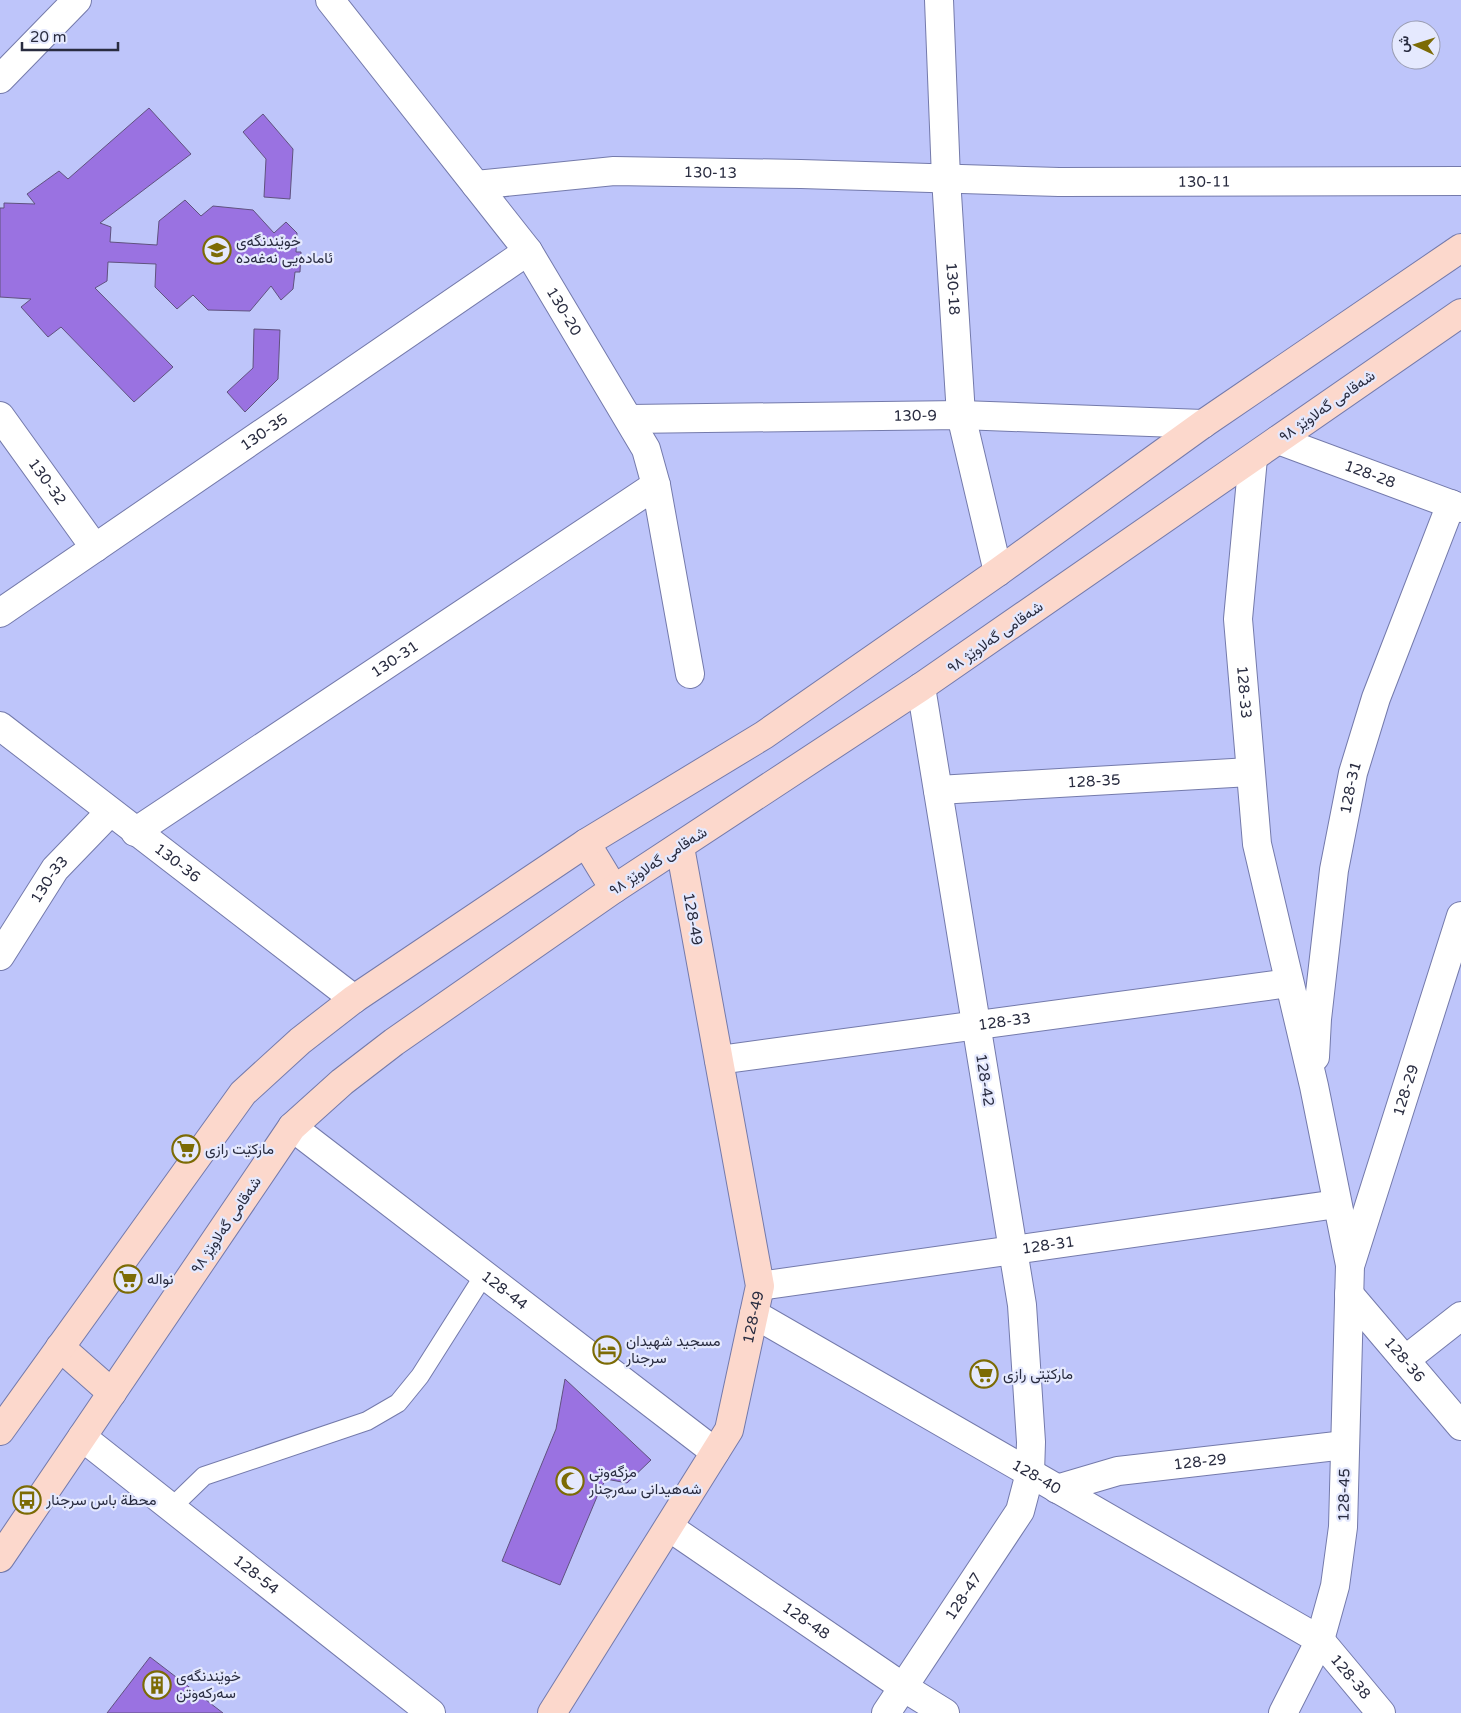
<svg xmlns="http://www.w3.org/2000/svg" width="1461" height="1713" viewBox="0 0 1461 1713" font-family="'Varela Round',Vazirmatn,sans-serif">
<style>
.building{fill:#9a72e1;stroke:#60527f}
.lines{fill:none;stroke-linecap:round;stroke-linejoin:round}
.lane-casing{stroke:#747aab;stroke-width:20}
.street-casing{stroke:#747aab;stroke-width:30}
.secondary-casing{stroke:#747aab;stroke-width:30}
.lane{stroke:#fff;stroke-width:18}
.street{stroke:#fff;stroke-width:28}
.secondary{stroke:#fcd8cc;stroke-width:28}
.labels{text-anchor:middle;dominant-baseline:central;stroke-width:4.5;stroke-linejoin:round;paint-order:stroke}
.street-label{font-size:15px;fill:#292c40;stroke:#e5e9fe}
.poi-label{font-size:15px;fill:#292c40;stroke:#e5e9fe;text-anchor:start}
</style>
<rect width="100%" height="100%" fill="#bec5fa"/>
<g class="building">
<path d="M149,108L191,154L100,223L111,227L110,242L157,245L159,221L185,200L201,216L213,206L253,210L274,233L286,222L297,233L296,252H301L300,272H295L293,289L281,300L271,286L250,311L208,310L193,295L177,309L155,287L156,264L108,262L107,281L95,288L173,367L134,402L61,327L48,337L21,307L31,299L0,297V208H4V203L35,204L27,194L59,171L68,179Z"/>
<path d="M263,114L293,149L290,199L264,197L266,159L243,132Z"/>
<path d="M254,329L280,330L278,379L245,412L227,392L253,368Z"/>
<path d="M565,1379L651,1460L627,1483L606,1479L599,1492L560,1585L502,1561L556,1429Z"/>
<path d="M150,1657L223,1713H107Z"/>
</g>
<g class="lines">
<g class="lane-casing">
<path id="lane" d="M171,1508L204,1476L367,1421L398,1403L420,1376L484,1275"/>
</g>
<g class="street-casing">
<g id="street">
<path id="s1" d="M330,0L528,251L646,449L656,485L690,674"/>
<path id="s2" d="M939,0L946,178L961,415L998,572"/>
<path d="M0,79L77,0"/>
<path id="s3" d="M476,185L614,171L801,174L1059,182L1461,181"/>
<path id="s4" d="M0,416L95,548"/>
<path id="s5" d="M629,419L961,415L1203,424"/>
<path id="s6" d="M1278,440L1461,508"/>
<path id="s7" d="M1253,458L1238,619L1257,844L1314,1086L1350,1265L1343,1527L1335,1586L1320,1640L1283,1713"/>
<path id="s8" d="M0,613L528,251"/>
<path id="s9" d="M0,726L354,999"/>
<path id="s10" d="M938,790L1250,772"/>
<path id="s11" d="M135,832L656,485"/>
<path id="s12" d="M0,956L55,869L110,812"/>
<path id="s13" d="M1315,1057L1317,1019L1334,870L1353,773L1376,698L1451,504"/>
<path id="s14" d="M719,1060L1289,983"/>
<path id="s15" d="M292,1127L715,1452"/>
<path id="s16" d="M1351,1263L1461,916"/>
<path id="s17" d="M760,1286L1337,1204"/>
<path id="s18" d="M1349,1294L1461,1426"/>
<path id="s19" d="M754,1314L1320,1640L1381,1713"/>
<path d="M1405,1360L1461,1316"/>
<path id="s20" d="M82,1437L431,1713"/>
<path id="s21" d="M1057,1489L1118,1471L1345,1445"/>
<path id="s22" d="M669,1527L903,1687L945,1713"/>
<path id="s23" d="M886,1713L1020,1511L1030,1473L1031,1442L1022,1305L921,687"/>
</g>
</g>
<g class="secondary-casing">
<g id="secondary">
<path d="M586,843L614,889"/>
<path d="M60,1347L112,1393"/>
<path d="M0,1431L243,1093L300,1041L354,999L586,843L764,735L998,572L1203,424L1461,248"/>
<path d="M0,1558L292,1127L342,1082L394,1042L614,889L921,687L1461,313"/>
<path id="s24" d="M552,1713L729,1430L760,1286L680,847"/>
</g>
</g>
<use href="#lane" class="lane"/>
<use href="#street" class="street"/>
<use href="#secondary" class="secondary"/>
</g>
<defs>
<g id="school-ring" transform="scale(1.4375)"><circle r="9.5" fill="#e5e9fe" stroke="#7c6b05" stroke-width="1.5"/><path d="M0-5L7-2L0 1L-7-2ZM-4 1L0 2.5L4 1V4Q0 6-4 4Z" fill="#7c6b05"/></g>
<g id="supermarket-ring" transform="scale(1.4375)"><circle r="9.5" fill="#e5e9fe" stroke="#7c6b05" stroke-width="1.5"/><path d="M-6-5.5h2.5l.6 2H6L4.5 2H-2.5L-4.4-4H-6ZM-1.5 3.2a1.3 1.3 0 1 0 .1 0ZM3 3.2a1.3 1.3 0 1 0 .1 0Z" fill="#7c6b05"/></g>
<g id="hotel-ring" transform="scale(1.4375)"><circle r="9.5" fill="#e5e9fe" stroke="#7c6b05" stroke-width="1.5"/><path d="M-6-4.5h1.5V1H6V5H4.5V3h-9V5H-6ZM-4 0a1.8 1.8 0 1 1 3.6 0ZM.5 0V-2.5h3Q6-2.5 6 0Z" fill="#7c6b05"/></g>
<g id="mosque-ring" transform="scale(1.4375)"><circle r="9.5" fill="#e5e9fe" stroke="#7c6b05" stroke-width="1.5"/><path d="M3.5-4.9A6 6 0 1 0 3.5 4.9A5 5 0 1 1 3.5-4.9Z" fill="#7c6b05"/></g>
<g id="bus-ring" transform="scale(1.4375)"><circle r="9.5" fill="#e5e9fe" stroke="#7c6b05" stroke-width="1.5"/><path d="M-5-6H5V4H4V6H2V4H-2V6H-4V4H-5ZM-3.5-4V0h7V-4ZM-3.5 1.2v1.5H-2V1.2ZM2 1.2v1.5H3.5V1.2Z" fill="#7c6b05"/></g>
<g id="building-ring" transform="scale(1.4375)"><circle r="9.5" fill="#e5e9fe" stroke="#7c6b05" stroke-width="1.5"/><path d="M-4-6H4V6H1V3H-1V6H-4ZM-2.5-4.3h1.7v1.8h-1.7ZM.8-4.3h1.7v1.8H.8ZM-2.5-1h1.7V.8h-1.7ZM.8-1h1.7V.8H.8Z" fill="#7c6b05"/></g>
</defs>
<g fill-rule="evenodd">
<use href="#school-ring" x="217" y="250"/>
<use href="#supermarket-ring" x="186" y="1149"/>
<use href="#supermarket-ring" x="128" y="1279"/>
<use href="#hotel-ring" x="607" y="1350"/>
<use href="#supermarket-ring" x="984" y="1374"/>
<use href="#mosque-ring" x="570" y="1481"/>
<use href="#bus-ring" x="27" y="1500"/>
<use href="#building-ring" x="157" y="1685"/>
</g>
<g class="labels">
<g class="street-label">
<text stroke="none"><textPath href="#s3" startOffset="235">130-13</textPath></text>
<text stroke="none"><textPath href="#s3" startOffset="729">130-11</textPath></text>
<text stroke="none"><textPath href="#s2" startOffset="289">130-18</textPath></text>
<text stroke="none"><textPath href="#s1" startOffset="390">130-20</textPath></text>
<text transform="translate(1327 406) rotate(-35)">شەقامی گەلاوێژ ٩٨</text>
<text stroke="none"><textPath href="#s5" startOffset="286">130-9</textPath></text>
<text stroke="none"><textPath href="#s8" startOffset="320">130-35</textPath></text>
<text stroke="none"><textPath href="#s6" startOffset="98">128-28</textPath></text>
<text stroke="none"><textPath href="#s4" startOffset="81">130-32</textPath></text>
<text transform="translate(995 637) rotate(-35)">شەقامی گەلاوێژ ٩٨</text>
<text stroke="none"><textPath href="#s11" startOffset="312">130-31</textPath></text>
<text stroke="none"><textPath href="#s7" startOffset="235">128-33</textPath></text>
<text stroke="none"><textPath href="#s10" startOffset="156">128-35</textPath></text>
<text stroke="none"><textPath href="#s13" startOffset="272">128-31</textPath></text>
<text transform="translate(658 861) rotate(-33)">شەقامی گەلاوێژ ٩٨</text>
<text stroke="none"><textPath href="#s9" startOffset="224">130-36</textPath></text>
<text stroke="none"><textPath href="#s12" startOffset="91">130-33</textPath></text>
<text transform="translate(693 919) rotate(80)">128-49</text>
<text stroke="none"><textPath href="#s14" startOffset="288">128-33</textPath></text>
<text transform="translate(985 1080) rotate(81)">128-42</text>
<text stroke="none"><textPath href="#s16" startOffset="181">128-29</textPath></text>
<text transform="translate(226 1225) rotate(-56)">شەقامی گەلاوێژ ٩٨</text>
<text stroke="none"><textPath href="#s17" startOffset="291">128-31</textPath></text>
<text stroke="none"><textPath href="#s15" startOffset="268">128-44</textPath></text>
<text stroke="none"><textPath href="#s24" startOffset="449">128-49</textPath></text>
<text stroke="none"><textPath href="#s18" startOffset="86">128-36</textPath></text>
<text stroke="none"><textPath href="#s21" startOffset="146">128-29</textPath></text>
<text stroke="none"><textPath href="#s19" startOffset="326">128-40</textPath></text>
<text transform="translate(1344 1495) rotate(-89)">128-45</text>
<text stroke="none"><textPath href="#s20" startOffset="222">128-54</textPath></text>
<text stroke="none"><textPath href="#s23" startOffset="140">128-47</textPath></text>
<text stroke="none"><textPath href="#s22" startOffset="166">128-48</textPath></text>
<text stroke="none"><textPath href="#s19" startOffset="701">128-38</textPath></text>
</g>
<g class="poi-label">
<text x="236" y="241">خوێندنگەی<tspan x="236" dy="17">ئامادەیی نەغەدە</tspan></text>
<text x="205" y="1149">مارکێت رازی</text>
<text x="147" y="1279">نواله</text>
<text x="626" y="1341">مسجيد شهيدان<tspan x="626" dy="17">سرجنار</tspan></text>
<text x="1003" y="1374">مارکێتی رازی</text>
<text x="589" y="1472">مزگەوتی<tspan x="589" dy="17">شەهیدانی سەرچنار</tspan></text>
<text x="46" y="1500">محطة باس سرجنار</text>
<text x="176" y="1676">خوێندنگەی<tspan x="176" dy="17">سەرکەوتن</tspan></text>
</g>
</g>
<g transform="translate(1416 45) rotate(274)"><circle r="24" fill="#e5e9fe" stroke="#9a9db2"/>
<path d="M0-4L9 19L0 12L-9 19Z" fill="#7c6b05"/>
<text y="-8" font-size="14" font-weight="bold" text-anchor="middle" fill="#292c40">ش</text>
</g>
<path d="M22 42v8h96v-8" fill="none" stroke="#292c40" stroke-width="2.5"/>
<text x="30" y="42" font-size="15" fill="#292c40" stroke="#e5e9fe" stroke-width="4" paint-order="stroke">20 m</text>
</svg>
